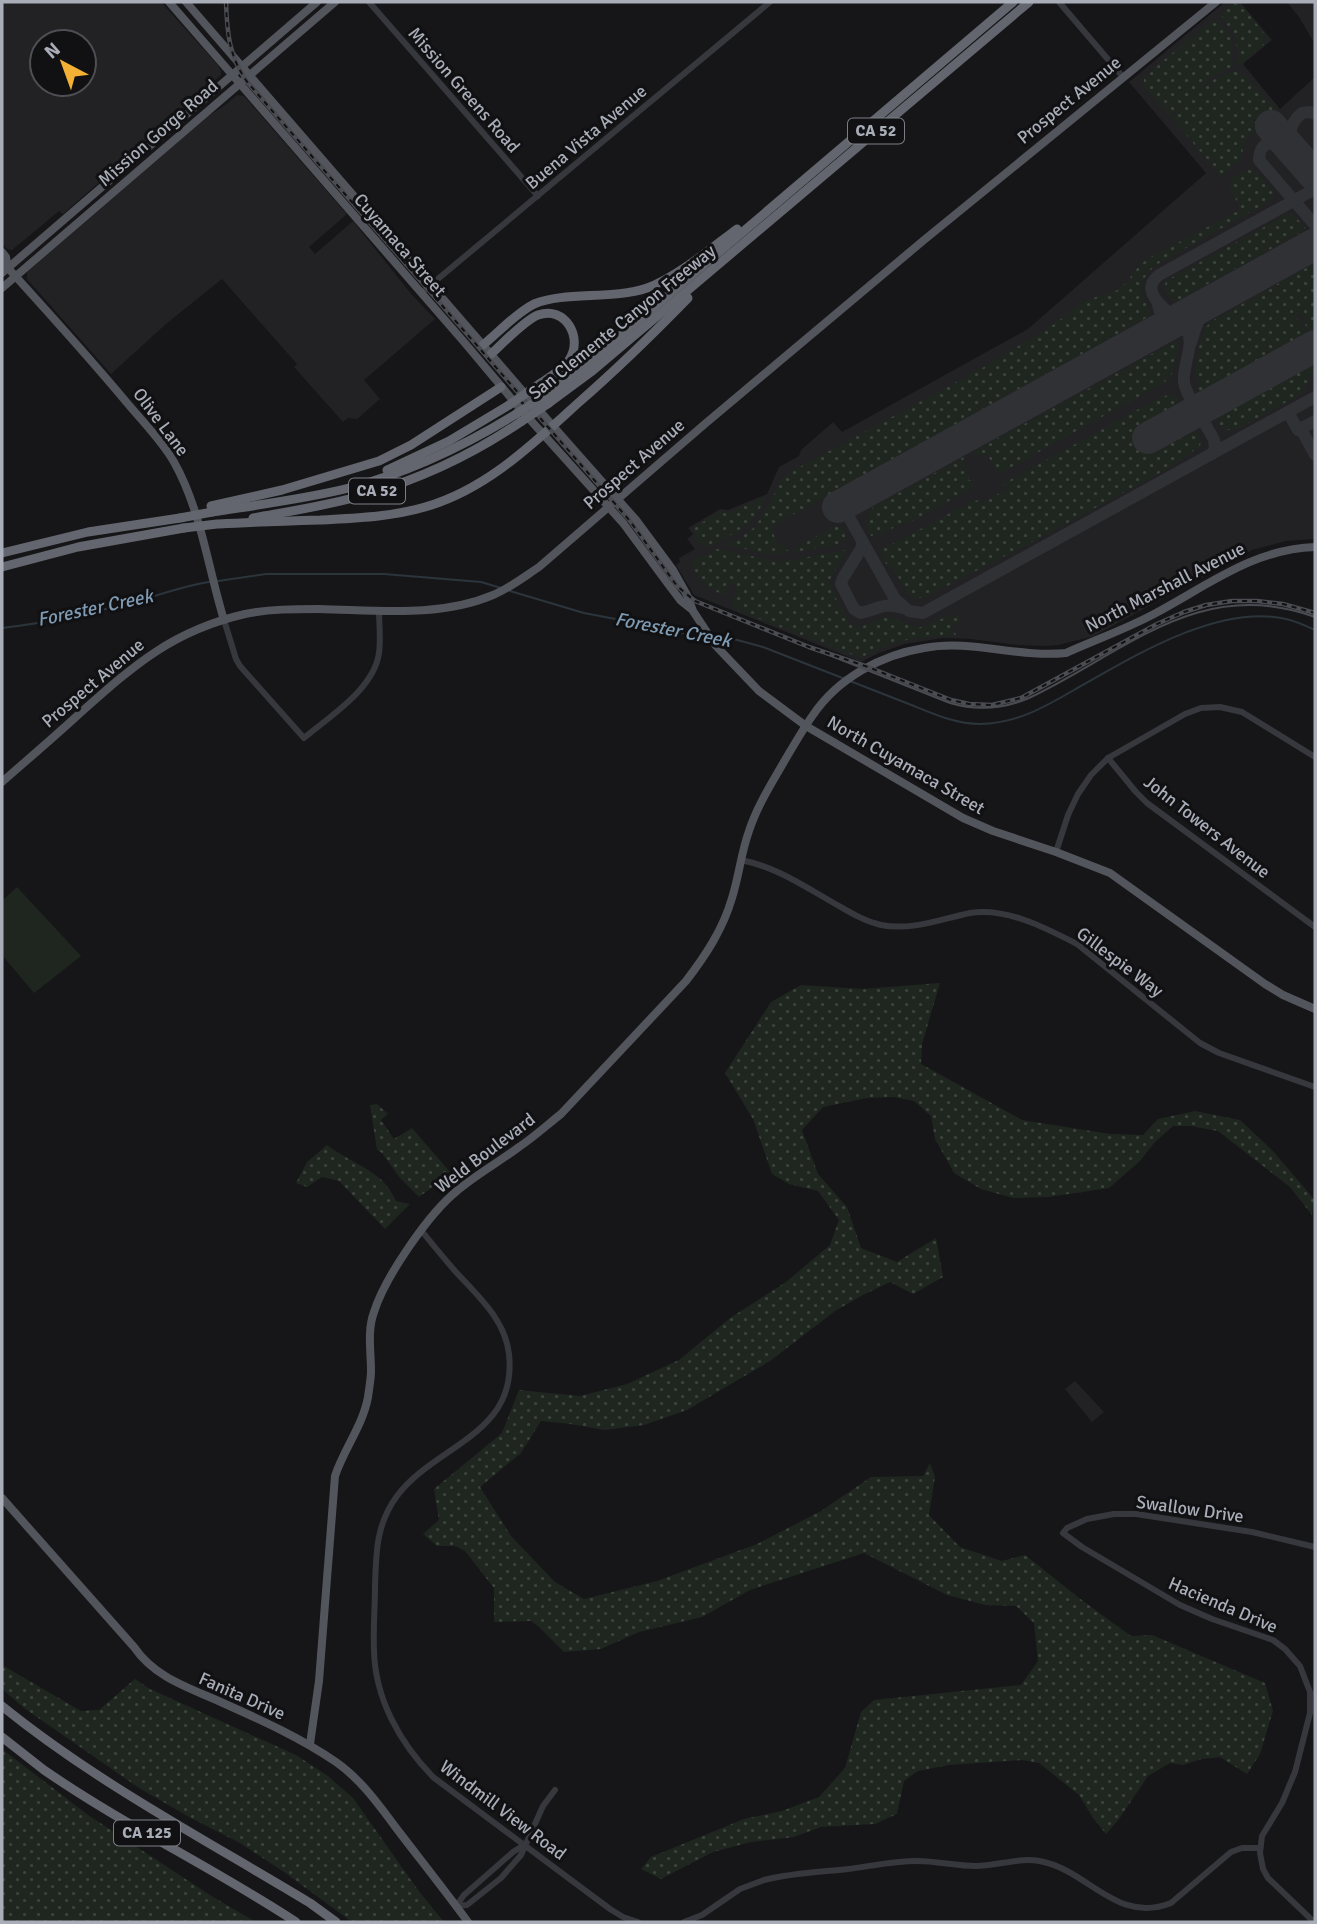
<svg xmlns="http://www.w3.org/2000/svg" width="1317" height="1924" viewBox="0 0 1317 1924" font-family="Signika,sans-serif">
<style>
.built{fill:#222225;fill-rule:evenodd}
.grass{fill:url(#grass-dots)}
.pitch{fill:#1e261f}
.lines{fill:none;stroke-linecap:round;stroke-linejoin:round}
.stream{stroke:#2c353c;stroke-width:2}
.taxiway{stroke:#303135;stroke-width:12}
.runway{stroke:#303135;stroke-width:32}
.minor{stroke:#37383d;stroke-width:6}
.major{stroke:#53555c;stroke-width:8}
.highway{stroke:#63666e;stroke-width:9}
.tram{stroke:#4a4c52;stroke-width:2}
.rail-casing{stroke:#4a4c52;stroke-width:4.5}
.rail{stroke:#111113;stroke-width:2;stroke-dasharray:5;stroke-linecap:butt}
.highway-bridge{stroke:#63666e;stroke-width:9}
.labels{text-anchor:middle;dominant-baseline:central;stroke-width:6;stroke-linejoin:round;paint-order:stroke}
.shield{fill:#111113;stroke:#7b7e86;stroke-width:2}
.shield-label{font-size:16px;font-weight:bold;fill:#a8adb8}
.street-label{font-size:18px;fill:#a8adb8;stroke:#111113}
.water-label{font-size:19px;font-style:italic;fill:#7f9bb3;stroke:#111113}
</style>
<defs>
<pattern id="grass-dots" width="8" height="8" patternUnits="userSpaceOnUse" patternTransform="scale(1.75)"><rect width="8" height="8" fill="#1e261f"/><path d="M2 2h.1M6 6h.1" fill="none" stroke="#3c433d" stroke-width="1.8" stroke-linecap="round"/></pattern>
</defs>
<rect width="100%" height="100%" fill="#161618"/>
<g class="built">
<path d="M2,2H161L217,64L221,71V75L63,214L59,211L12,250L7,249L2,243ZM84,42V84H42V42Z"/>
<path d="M1225,2H1240L1272,40L1243,64L1280,109L1315,77V539L1286,541L1252,550L1094,636L1058,645L1045,646L1017,645L971,639L943,638L905,644L879,653L861,662L694,595L676,565L680,562L679,558L695,549L687,539L693,534L688,528L720,509L728,510L767,494L779,467L799,456L801,450L833,422L842,432L1028,329L1206,173L1129,82Z"/>
<path d="M1287,2H1315V44L1299,17Z"/>
<path d="M237,95L244,96L346,213V215L309,247L315,254L353,221L412,295L435,319L364,380L380,399L357,419L348,418L343,422L294,367L297,364L222,279L166,324L111,374L27,279V272L208,116L224,106Z"/>
<path d="M1075,1381L1104,1412L1092,1422L1065,1389Z"/>
</g>
<g class="grass">
<path d="M1233,3L1242,5L1269,40L1241,64V66L1238,64L1236,39L1221,15Z"/>
<path d="M1214,20H1217L1231,37L1233,66L1212,77L1170,116L1144,86V79L1160,63Z"/>
<path d="M1234,71L1244,74L1277,111L1246,139L1243,144L1242,158L1221,176L1172,118C1187,100 1211,76 1234,71Z"/>
<path d="M1253,169L1274,192L1273,199L1156,265C1135,284 1141,290 1150,313L1146,318L778,523L773,529C773,539 780,547 789,551L775,555L725,545L739,539L756,526L782,480L787,474L984,367L1053,325L1086,300L1116,291L1127,282L1138,267L1147,259L1238,211L1240,208C1237,199 1228,190 1229,181L1246,170Z"/>
<path d="M1288,214L1295,216L1305,228L1303,231L1177,301C1170,301 1167,294 1163,288L1167,280Z"/>
<path d="M1315,263V334L1312,336L1303,321L1305,319L1301,313L1296,317L1299,322L1301,321L1310,337L1208,393L1200,392C1192,375 1198,337 1210,322Z"/>
<path d="M1176,342L1178,345C1173,361 1180,371 1163,383L997,475L988,455H974L973,452L1172,343Z"/>
<path d="M1315,359V369L1309,376L1307,387L1299,395L1237,429L1227,430L1217,424L1216,416L1224,409Z"/>
<path d="M1169,395L1178,397L1182,407L1142,430L1141,432L1149,446H1154L1190,427H1194L1201,440L1200,446L1174,465L1047,534L928,596L914,599L907,592L892,566L888,567L879,551L971,502L979,500L982,503L1009,488V486L1003,485L997,489V487L1161,397Z"/>
<path d="M964,457L963,462L965,466L962,468L963,470L966,469L967,471L964,475L969,474L970,477L967,481L970,480L974,487L905,525V523C895,525 890,531 881,534C878,535 874,535 871,536L865,522L873,507Z"/>
<path d="M765,497C754,528 731,535 704,548L694,537L696,534L692,529L720,511L728,513Z"/>
<path d="M837,525L843,529L846,540H840V544L795,552L792,550Z"/>
<path d="M717,549L780,562L847,550L828,583L849,624L858,628L886,617L893,618L913,627H922L951,615L958,617L960,622L951,627L957,636C925,635 888,640 861,658L733,609L736,585L730,582L724,595C709,590 699,578 691,565L692,562Z"/>
<path d="M940,983L922,1044L921,1064L1022,1120L1110,1134L1143,1135L1158,1119L1195,1111L1240,1120L1273,1151L1314,1199L1312,1215L1290,1187L1218,1131L1190,1126H1173L1154,1143L1140,1161L1109,1188L1049,1197L1013,1198L981,1189L954,1173L935,1139L931,1116L914,1101L894,1097L867,1098L823,1107L802,1130L818,1174L847,1207L861,1248L897,1262L936,1238L943,1277L913,1294L890,1282L863,1295L835,1311L770,1361L687,1410L644,1425L605,1430L570,1424L541,1421L521,1453L480,1487L511,1536L555,1582L584,1599L657,1581L757,1544L821,1511L871,1477L923,1476L930,1463L935,1477L929,1515L960,1547L1002,1561L1025,1555L1083,1601L1131,1636L1152,1635L1265,1683L1273,1711L1260,1754L1247,1774L1220,1757L1202,1759L1183,1765L1170,1763L1148,1776L1119,1819L1106,1834L1093,1818L1079,1795L1039,1763L1022,1760L949,1765L918,1771L904,1781L897,1814L875,1824L821,1827L794,1837L751,1842L713,1852L661,1879L641,1869L651,1857L744,1819L782,1811L819,1797L845,1768L861,1712L874,1700L1021,1685L1038,1661L1034,1623L1016,1606L985,1605L947,1595L864,1553L750,1590L702,1617L639,1632L601,1649L564,1652L539,1627L531,1621L494,1622V1588L465,1551L455,1546H437L423,1534L439,1520L434,1489L502,1433L519,1390L580,1396L627,1384L679,1360L730,1318L786,1282L830,1245L839,1220L818,1191L789,1184L772,1174L753,1119L725,1073L771,1002L801,985L863,989Z"/>
<path d="M377,1104L388,1114L381,1120L394,1139L412,1128L451,1173L419,1197L400,1178L382,1153L377,1150L370,1105Z"/>
<path d="M327,1145C352,1164 383,1170 396,1201L410,1204L385,1229L339,1181L322,1177L307,1187L296,1183L307,1162Z"/>
<path d="M2,1665L81,1711L99,1710L135,1679L150,1689L296,1755L328,1776L353,1798L418,1890L444,1922H352L284,1872L240,1843L189,1817L139,1788L24,1708L2,1689Z"/>
<path d="M2,1749L88,1815L213,1897L256,1922H2Z"/>
</g>
<path class="pitch" d="M17,887L81,956L34,993L2,955V901Z"/>
<g class="lines">
<g class="stream">
<path d="M218,581L266,574H384L481,582L501,588"/>
<path d="M510,591L584,613L668,629L693,636L705,637"/>
<path d="M2,628C45,623 88,614 130,603C157,596 182,586 209,582"/>
<path d="M714,637L730,638L763,647L845,679"/>
<path d="M850,681C871,689 893,698 914,706C936,715 957,724 980,724C1017,723 1043,708 1074,690C1131,658 1218,603 1286,619C1296,621 1306,626 1315,630"/>
</g>
<g class="taxiway">
<path d="M1294,152C1280,143 1260,135 1259,160L1315,225"/>
<path d="M1294,152C1289,137 1288,124 1302,113L1310,112L1315,114"/>
<path d="M1166,311C1182,319 1193,310 1207,302"/>
<path d="M1191,343C1202,300 1215,300 1251,280"/>
<path d="M1116,353L1156,330L1161,315L1157,301"/>
<path d="M1288,412L1298,430L1315,421"/>
<path d="M1301,429L1315,455"/>
<path d="M1212,454L1215,448L1214,440C1207,425 1186,397 1184,382C1182,365 1196,344 1186,329C1175,315 1135,294 1159,275L1315,189"/>
<path d="M842,505L895,599L909,611L923,613L1315,397"/>
<path d="M861,539L863,544L861,549L843,578L841,584L854,609L861,613C878,609 884,602 903,608"/>
</g>
<g class="runway">
<path d="M1271,126L1315,176"/>
<path d="M1148,438L1315,346"/>
<path d="M838,507L1315,244"/>
</g>
<g class="minor">
<path d="M369,2L538,196"/>
<path d="M1059,2L1123,77"/>
<path d="M421,293L770,2"/>
<path d="M224,620L236,659L240,666L304,738C330,716 374,689 379,653C381,639 379,624 379,610"/>
<path d="M1108,758L1136,792L1147,803L1315,927"/>
<path d="M1056,852L1068,815L1078,794L1091,775L1108,758L1185,714L1201,708L1220,707L1242,712L1315,757"/>
<path d="M741,860C776,867 802,885 832,902C848,911 863,921 881,925C912,931 941,919 970,913C1006,907 1046,928 1077,944L1200,1043L1219,1053L1315,1087"/>
<path d="M421,1230C432,1244 443,1257 455,1271C477,1295 505,1319 509,1354C518,1435 435,1445 397,1496C376,1524 376,1553 375,1587C375,1608 373,1629 374,1650C375,1699 400,1743 433,1777L610,1909L623,1917L638,1922"/>
<path d="M456,1906L467,1905L501,1878L521,1855L543,1806L555,1790"/>
<path d="M456,1906L464,1895L513,1852L524,1845"/>
<path d="M684,1922L702,1915L740,1889L764,1880C791,1873 820,1872 848,1869C871,1866 894,1861 917,1861C937,1861 956,1866 976,1866C998,1866 1022,1856 1044,1862C1090,1873 1118,1924 1171,1903L1231,1852L1242,1848H1260"/>
<path d="M1314,1922L1268,1878L1263,1869L1260,1853L1262,1836L1282,1803L1295,1772L1310,1713V1692L1300,1666L1285,1649L1273,1640L1212,1619L1180,1605L1082,1547L1063,1533L1067,1528L1087,1519L1114,1514H1136L1252,1532L1315,1547"/>
</g>
<g class="major">
<path d="M169,2L464,342L516,404L623,523L668,584L681,601L691,609"/>
<path d="M186,2L553,426L636,520L673,570L687,595L693,611L716,646L759,691L806,726L963,818L993,831L1056,852L1110,873L1265,984L1283,995L1315,1009"/>
<path d="M2,252L6,257L8,268"/>
<path d="M2,265L8,268C48,312 89,357 128,404C144,423 162,441 174,462C201,510 208,568 224,620"/>
<path d="M2,273L317,2"/>
<path d="M2,288L335,2"/>
<path d="M2,782C27,760 53,738 78,715C132,667 171,631 245,614C270,609 294,609 319,609C376,610 439,618 493,595C510,588 524,577 539,567L706,423L924,240L1216,2"/>
<path d="M2,1498L134,1647C155,1678 190,1688 223,1703C261,1720 301,1738 336,1762C362,1780 381,1808 400,1833C423,1863 446,1892 468,1922"/>
<path d="M310,1744L319,1681L335,1476C344,1449 363,1425 368,1397C369,1389 371,1379 371,1371C371,1351 367,1331 374,1312C385,1277 429,1213 458,1190C477,1174 499,1162 519,1147C534,1137 547,1125 561,1114L686,981C706,955 723,929 732,898C739,876 741,853 749,831C757,806 772,783 785,760C794,745 803,729 813,715C838,678 881,655 924,648C971,639 1018,658 1066,653C1095,640 1126,629 1154,614C1207,586 1253,549 1315,547"/>
</g>
<g class="highway">
<path d="M483,345C499,332 516,313 534,304C565,291 612,300 647,288C674,279 713,247 737,229"/>
<path d="M491,354C502,344 525,320 538,315C565,305 584,338 569,360C562,371 546,379 535,387"/>
<path d="M543,397L578,372L1013,2"/>
<path d="M549,403L591,372L1029,2"/>
<path d="M387,470L449,441L509,405"/>
<path d="M211,506L282,490L379,461L411,445L501,387"/>
<path d="M212,512C257,505 305,499 349,488C409,472 464,446 516,414"/>
<path d="M253,518C291,511 331,505 368,494C423,478 475,453 522,421"/>
<path d="M219,524C253,522 286,521 320,520C355,518 391,517 425,507C485,490 532,445 577,404C616,370 652,335 688,298"/>
<path d="M2,553L88,532L180,518"/>
<path d="M2,567L78,547L184,528"/>
<path d="M2,1706C97,1783 206,1840 310,1903L336,1922"/>
<path d="M2,1737C16,1748 30,1759 44,1770C125,1826 214,1868 296,1922"/>
</g>
<path class="tram" d="M809,647L950,703C977,711 1003,709 1029,698C1126,652 1200,575 1315,617"/>
<g class="rail-casing">
<path id="rail" d="M226,2C227,33 229,57 248,83L630,521L677,586L695,601L809,647L868,667L951,700L969,704L992,705L1021,698L1157,624L1184,612L1206,605L1232,601H1257L1283,604L1315,613"/>
</g>
<use href="#rail" class="rail"/>
<g class="highway-bridge">
<path d="M509,405L535,387"/>
<path d="M516,414L543,397"/>
<path d="M522,421L549,403"/>
<path d="M180,518L212,512"/>
<path d="M184,528L217,524"/>
</g>
</g>
<g class="labels">
<g class="shield">
<rect x="848" y="118.5" width="56" height="25" rx="5"/>
<rect x="349" y="478.5" width="56" height="25" rx="5"/>
<rect x="114" y="1820.5" width="66" height="25" rx="5"/>
</g>
<g class="shield-label">
<text x="876" y="131">CA 52</text>
<text x="377" y="491">CA 52</text>
<text x="147" y="1833">CA 125</text>
</g>
<g class="street-label">
<text transform="translate(464 90) rotate(49)">Mission Greens Road</text>
<text transform="translate(1069 100) rotate(-39)">Prospect Avenue</text>
<text transform="translate(158 133) rotate(-41)">Mission Gorge Road</text>
<text transform="translate(586 137) rotate(-40)">Buena Vista Avenue</text>
<text transform="translate(400 245) rotate(49)">Cuyamaca Street</text>
<text transform="translate(622 322) rotate(-39)">San Clemente Canyon Freeway</text>
<text transform="translate(161 422) rotate(53)">Olive Lane</text>
<text transform="translate(634 464) rotate(-41)">Prospect Avenue</text>
<text transform="translate(1165 587) rotate(-27)">North Marshall Avenue</text>
<text transform="translate(93 683) rotate(-40)">Prospect Avenue</text>
<text transform="translate(906 765) rotate(30)">North Cuyamaca Street</text>
<text transform="translate(1207 827) rotate(38)">John Towers Avenue</text>
<text transform="translate(1120 962) rotate(37)">Gillespie Way</text>
<text transform="translate(485 1153) rotate(-37)">Weld Boulevard</text>
<text transform="translate(1190 1509) rotate(8)">Swallow Drive</text>
<text transform="translate(1223 1605) rotate(23)">Hacienda Drive</text>
<text transform="translate(242 1696) rotate(24)">Fanita Drive</text>
<text transform="translate(503 1810) rotate(37)">Windmill View Road</text>
</g>
<g class="water-label">
<text transform="translate(95 608) rotate(-12)">Forester Creek</text>
<text transform="translate(673 630) rotate(11)">Forester Creek</text>
</g>
</g>
<rect width="1317" height="1924" fill="none" stroke="#a8adb8" stroke-width="7"/>
<g transform="translate(63 63) rotate(319)"><circle r="33" fill="#111113" stroke="#4d4f55" stroke-width="2"/>
<path d="M0-5L12 26L0 18L-12 26Z" fill="#f2b134"/>
<text y="-10" font-size="19" font-weight="bold" text-anchor="middle" fill="#a8adb8">N</text>
</g>
</svg>
